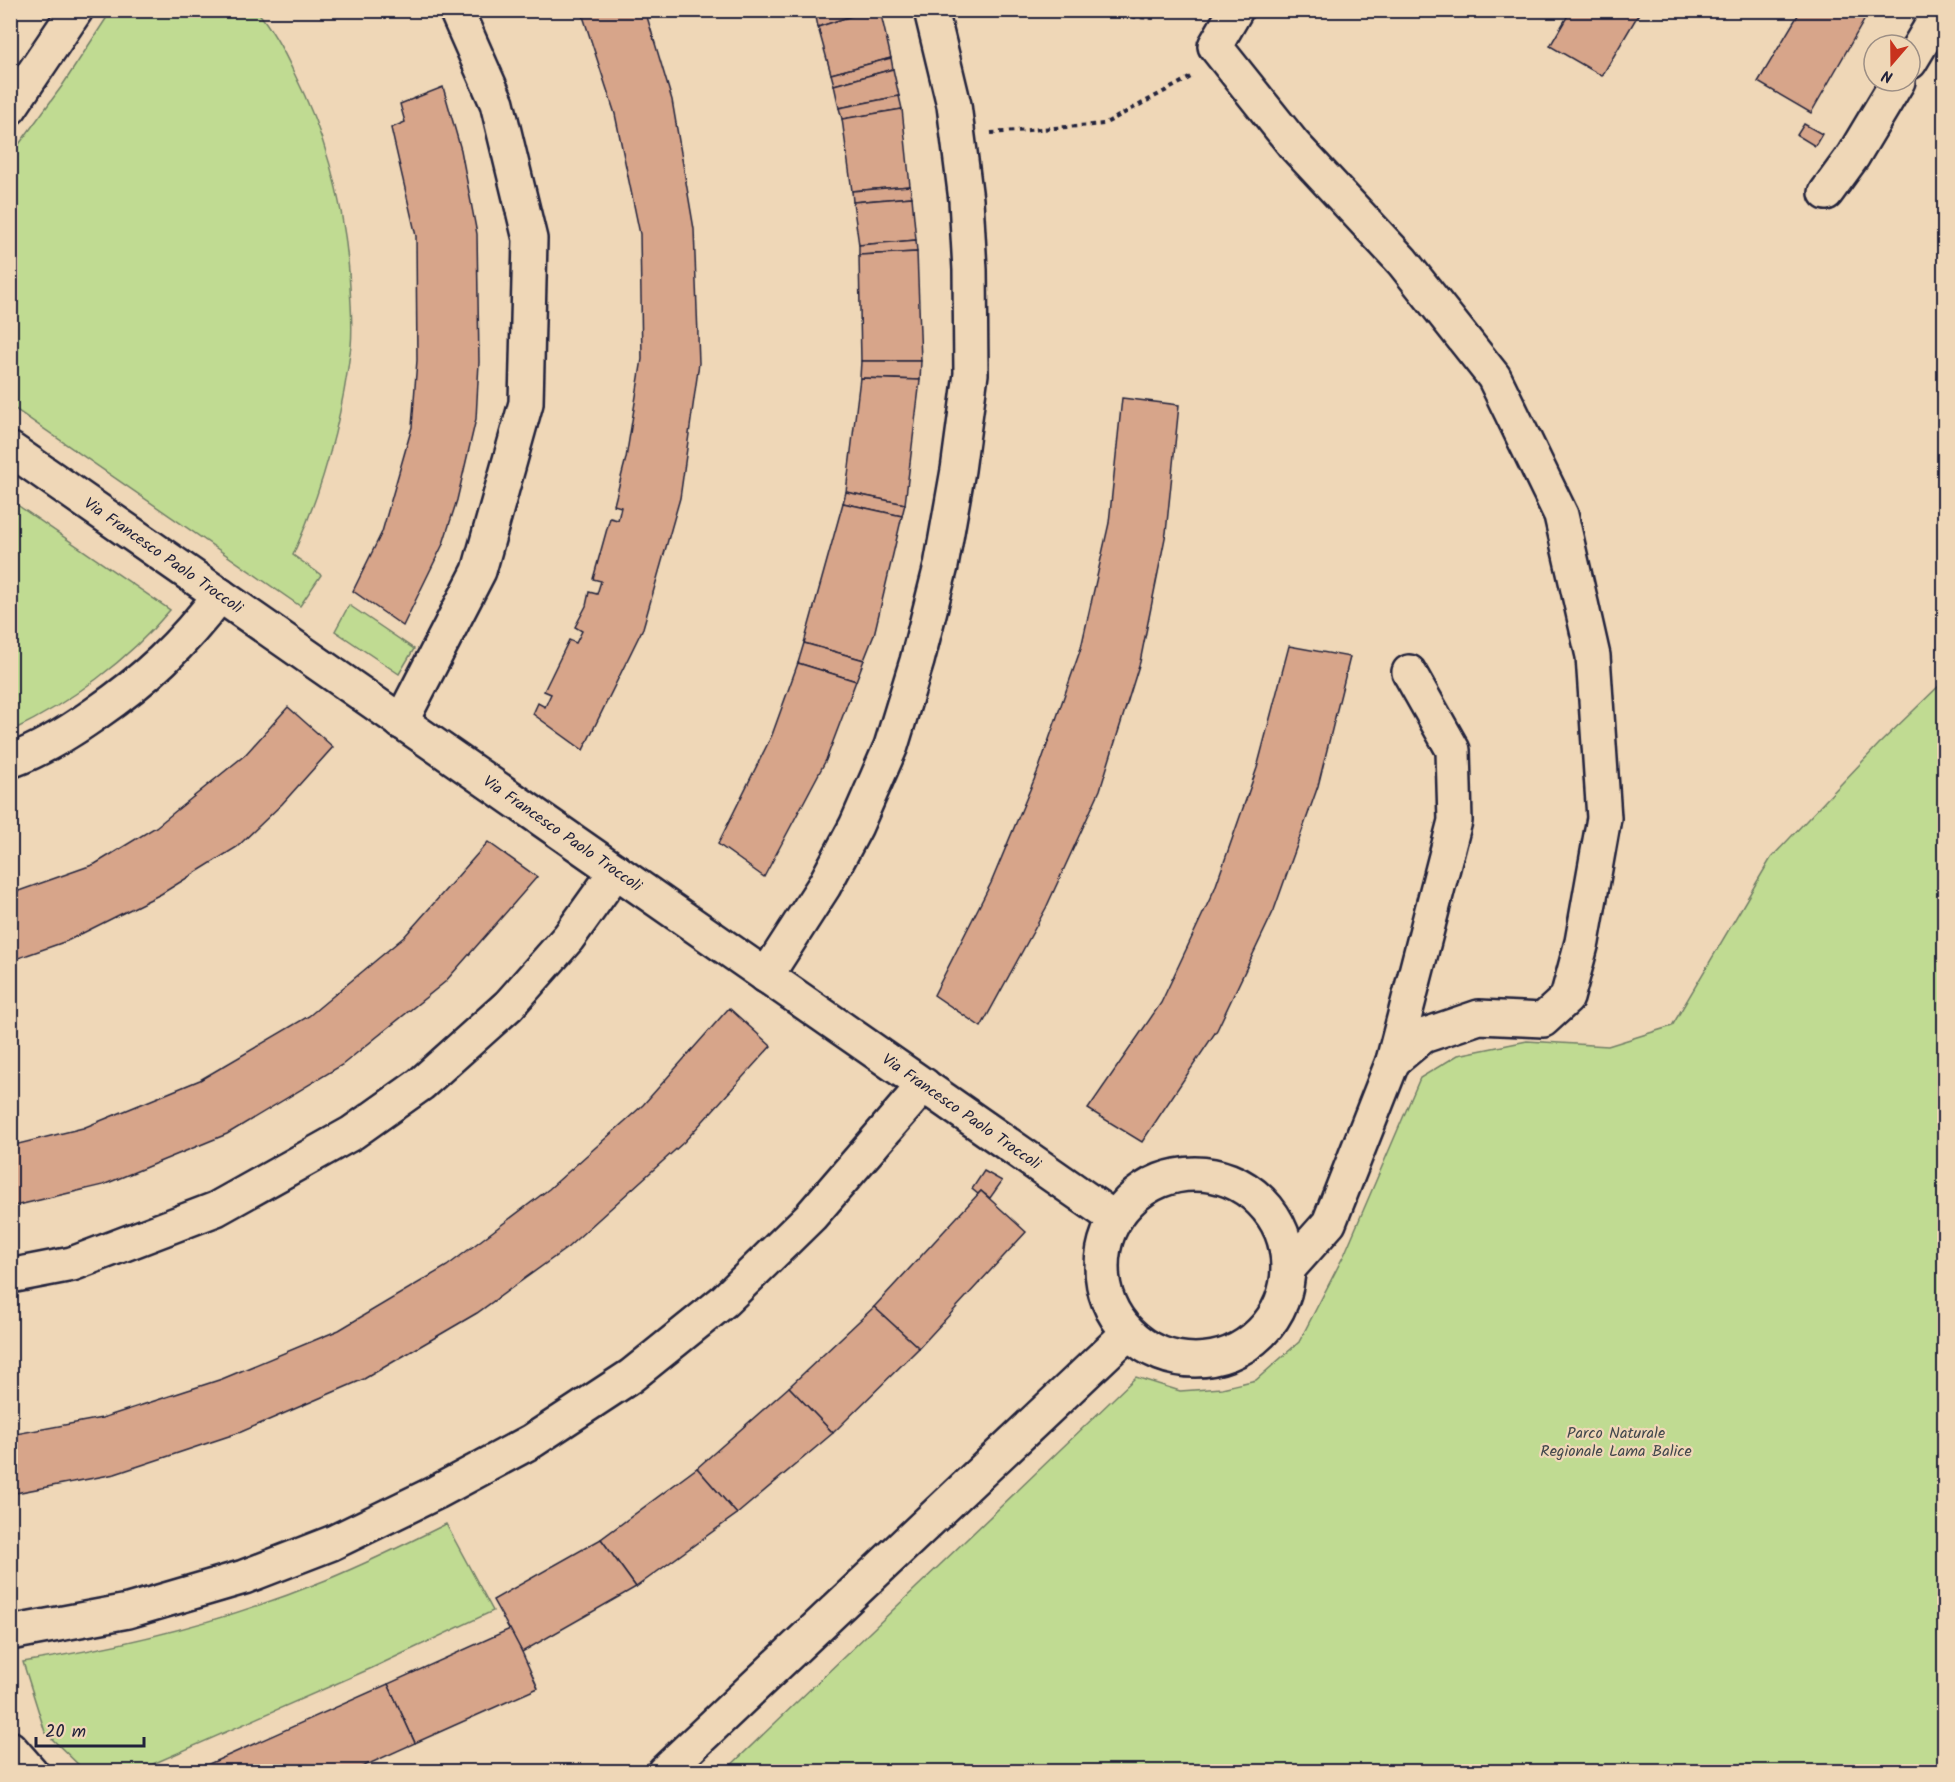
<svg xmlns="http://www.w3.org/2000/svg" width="1955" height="1782" viewBox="0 0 1955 1782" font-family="Kalam,sans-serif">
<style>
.green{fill:#c0db92;stroke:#717e66;stroke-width:1.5}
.building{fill:#d7a58a;stroke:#22223b;stroke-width:1.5}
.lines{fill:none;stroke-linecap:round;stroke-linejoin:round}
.street-casing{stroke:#22223b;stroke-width:38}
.path{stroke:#22223b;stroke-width:4;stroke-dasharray:4.5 4.5;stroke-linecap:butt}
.street{stroke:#efd7b7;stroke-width:33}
.labels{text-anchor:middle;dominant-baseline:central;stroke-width:4.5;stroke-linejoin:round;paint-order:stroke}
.street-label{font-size:16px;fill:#22223b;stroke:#efd7b7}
.park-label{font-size:16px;fill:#42474c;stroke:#efd7b7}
</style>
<rect width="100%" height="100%" fill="#efd7b7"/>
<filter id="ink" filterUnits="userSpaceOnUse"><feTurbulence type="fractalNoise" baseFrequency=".0167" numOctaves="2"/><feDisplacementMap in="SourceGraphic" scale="12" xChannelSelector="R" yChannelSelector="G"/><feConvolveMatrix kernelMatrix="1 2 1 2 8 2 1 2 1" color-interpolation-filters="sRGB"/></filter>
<g filter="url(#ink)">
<g class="green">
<path d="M111,11H257C272,29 284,51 294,73C328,140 346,211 350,287C351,306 353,326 351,346C342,418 323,489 293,555L321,575L300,606L11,406V155L62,86Z"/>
<path d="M10,500L170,610C128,660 70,703 11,731Z"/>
<path d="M349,605L414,649L399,674L335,631Z"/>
<path d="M1944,681V1771H725L1136,1377L1180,1391L1222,1388L1256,1380L1299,1342L1345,1253L1420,1078L1458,1055L1527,1041L1608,1046L1672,1026L1771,858L1879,744Z"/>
<path d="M446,1524L493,1611L372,1668L137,1771H85L45,1732L23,1662C126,1646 229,1620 326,1580C367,1563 406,1544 446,1524Z"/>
</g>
<g class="building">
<path d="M581,10H645L672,100L694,229L699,363L680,498L643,628L583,750L533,714L538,703L545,707L551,694L544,691L569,640L576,643L582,631L575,627L586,606L589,592L597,594L601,581L593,579L610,518L618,520L621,507L614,505L626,458L642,359L640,234L615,114Z"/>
<path d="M837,10H870L818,27L816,17Z"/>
<path d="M870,10H880L891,58L831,74L818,27Z"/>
<path d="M1571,10H1641L1602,76L1550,46Z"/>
<path d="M1801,10H1870L1811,113L1758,82Z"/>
<path d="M891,58L893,69L834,85L831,74Z"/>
<path d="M893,69L899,96L839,108L834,85Z"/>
<path d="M443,87L461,150L477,234L479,362L476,419L457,500L443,544L403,626L353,591L382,532L412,427L417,360L416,236L391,128L405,122L400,104Z"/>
<path d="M899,96L902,109L842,119L839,108Z"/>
<path d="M902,109L910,186L852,191L842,119Z"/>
<path d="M1804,124L1822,134L1815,146L1797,135Z"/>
<path d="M910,186L912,197L853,202L852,191Z"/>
<path d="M912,197L916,240L859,245L853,202Z"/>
<path d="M916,240L917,252L859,255V245Z"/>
<path d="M917,252L921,361H861L859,255Z"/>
<path d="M861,361H921L920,380L860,378Z"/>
<path d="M860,378L920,380L905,504L846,492Z"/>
<path d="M1122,398L1179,405L1166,533L1140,662L1100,790L1046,908L981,1027L934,995L991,883L1039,768L1081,648L1109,523Z"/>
<path d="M846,492L905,504L902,516L843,503Z"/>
<path d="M843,503L902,516L874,635L864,660L804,643Z"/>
<path d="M804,643L864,660L856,681L798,663Z"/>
<path d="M1289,646L1350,657L1318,786L1274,910L1217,1030L1142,1142L1088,1109L1161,1003L1215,888L1257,768Z"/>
<path d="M798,663L856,681L826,760L764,877L718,844L772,735Z"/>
<path d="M288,707L333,747L282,804L237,847L161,894L67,941L10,961V894L95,864L156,827L245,755Z"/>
<path d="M488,842L537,877L445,982L342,1065L227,1134L103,1185L10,1207V1146L83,1128L200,1080L309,1016L404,937Z"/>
<path d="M729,1008L771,1046L684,1142L567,1248L477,1313L364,1379L241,1432L115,1474L10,1494V1435L102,1418L222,1379L339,1330L447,1266L549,1189L643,1105Z"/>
<path d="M984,1171L1002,1181L990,1198L981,1191L978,1194L972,1189Z"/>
<path d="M981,1191L1026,1232L919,1348L874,1307Z"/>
<path d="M874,1307L919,1348L833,1433L789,1387Z"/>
<path d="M789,1387L833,1433L737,1514L697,1468Z"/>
<path d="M697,1468L737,1514L636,1587L601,1539Z"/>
<path d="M601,1539L636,1587L522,1652L493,1600Z"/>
<path d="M510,1629L522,1652L538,1688L415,1743L388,1684Z"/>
<path d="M388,1684L415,1743L351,1772H191Z"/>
</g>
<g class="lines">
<g class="street-casing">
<g id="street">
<path d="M1236,10L1215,46L1294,145L1402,261L1494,377L1561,515L1593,656L1604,818L1582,942L1567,998L1543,1020L1479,1017L1423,1036L1393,1061"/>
<path d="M1910,62L1941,10"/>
<path d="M10,108L76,10"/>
<path d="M1826,193L1853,156L1898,81"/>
<path d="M10,449L1114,1218"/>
<path d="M401,722L479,571L526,403L530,239L497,103L456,10"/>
<path d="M10,761C41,750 68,733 95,714C147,678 181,646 220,595"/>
<path d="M766,976L824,886L856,826L891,746L917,661L941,566L958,470L971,374L970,270L966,200L954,105L931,10"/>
<circle cx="1195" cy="1267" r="93"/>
<path d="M1289,1268L1329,1223L1393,1061L1455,821L1453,750L1409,672"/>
<path d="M10,1276L72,1264L216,1209L352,1133L421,1084L509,1005L568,938L616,871"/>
<path d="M10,1633L128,1611L244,1577L332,1543L437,1492L532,1441L631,1376L724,1301L811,1216L924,1085"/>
<path d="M10,1748L31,1772"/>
<path d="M664,1772L1128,1333"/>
</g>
</g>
<g class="path">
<path d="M970,14L1037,11L1154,18"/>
<path d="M991,133L1104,124L1191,77"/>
</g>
<use href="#street" class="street"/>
</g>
</g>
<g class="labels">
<g class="street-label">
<text transform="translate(163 556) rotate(35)">Via Francesco Paolo Troccoli</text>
<text transform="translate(562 834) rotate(35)">Via Francesco Paolo Troccoli</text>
<text transform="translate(961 1112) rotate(35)">Via Francesco Paolo Troccoli</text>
</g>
<g class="park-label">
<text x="1616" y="1433">Parco Naturale<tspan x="1616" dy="18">Regionale Lama Balice</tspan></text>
</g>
</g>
<rect width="1955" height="1782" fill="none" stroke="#efd7b7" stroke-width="36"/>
<rect x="18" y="18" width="1919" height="1746" fill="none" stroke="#22223b" stroke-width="2" filter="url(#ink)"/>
<g transform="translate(1892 63) rotate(200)"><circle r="28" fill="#efd7b7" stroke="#9d8f85" stroke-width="1.5"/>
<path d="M0-4.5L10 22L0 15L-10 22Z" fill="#c8321e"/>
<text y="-9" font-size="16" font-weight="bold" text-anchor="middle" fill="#22223b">N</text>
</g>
<path d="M36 1737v9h108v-9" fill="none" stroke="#22223b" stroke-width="3"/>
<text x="45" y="1737" font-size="18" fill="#22223b" stroke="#efd7b7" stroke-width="4.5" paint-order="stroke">20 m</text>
</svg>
